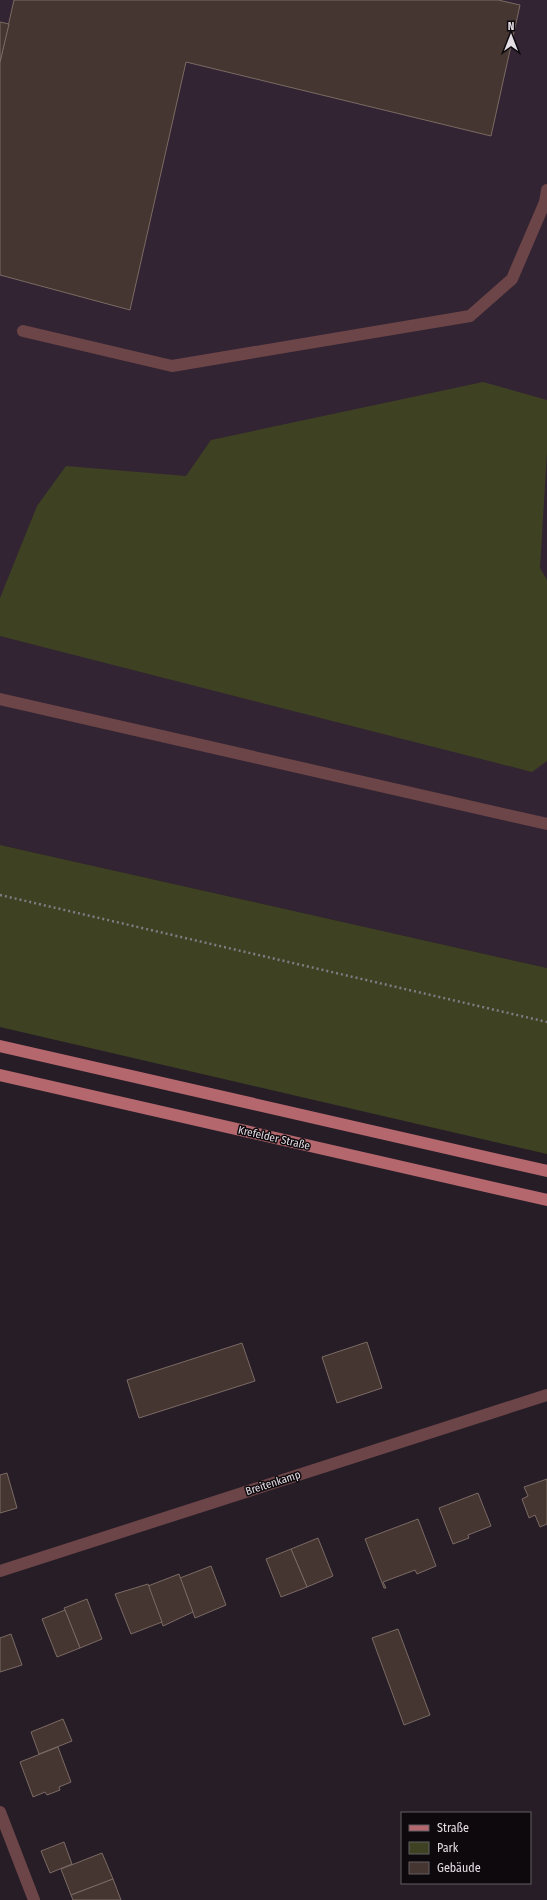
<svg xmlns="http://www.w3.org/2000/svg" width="547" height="1900" viewBox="0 0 547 1900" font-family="'Fira Sans Condensed',sans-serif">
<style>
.built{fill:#322432}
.green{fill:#3e4223}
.building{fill:#453631;stroke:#7b6a64}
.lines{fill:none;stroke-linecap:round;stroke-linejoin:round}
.path{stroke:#837b83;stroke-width:2.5;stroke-dasharray:2 3;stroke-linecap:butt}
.minor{stroke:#6c4548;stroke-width:12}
.major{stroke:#b5676e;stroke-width:12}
.labels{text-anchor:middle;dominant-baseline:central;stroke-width:3;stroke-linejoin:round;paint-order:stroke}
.street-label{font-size:11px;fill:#e4dde4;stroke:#0d090d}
</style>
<rect width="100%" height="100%" fill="#271d27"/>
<path class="built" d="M0,0H547V968L0,845Z"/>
<g class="green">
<path d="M483,382L547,400V452L540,568L547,580V761L532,772L0,636V598L37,506L66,466L186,476L211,440Z"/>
<path d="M0,845L547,968V1154L0,1027Z"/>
</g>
<g class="building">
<path d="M14,0H498L520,5L491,136L186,62L130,310L0,275V62Z"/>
<path d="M0,22L9,24L0,62Z"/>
<path d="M367,1342L382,1388L337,1403L322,1357Z"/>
<path d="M242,1343L255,1381L139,1418L127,1380Z"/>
<path d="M7,1473L17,1508L0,1513V1475Z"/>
<path d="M547,1479V1524L540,1527L535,1515L529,1518L522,1499L528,1496L524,1487Z"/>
<path d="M478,1493L491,1526L468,1535L469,1538L453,1544L439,1508Z"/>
<path d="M418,1519L436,1566L417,1574L415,1570L383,1582L386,1588H384L365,1539Z"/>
<path d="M318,1538L333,1576L307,1587L291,1549Z"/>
<path d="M291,1549L307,1587L281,1597L266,1559Z"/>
<path d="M211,1566L226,1605L195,1618L180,1578Z"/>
<path d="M179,1574L193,1612L163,1626L148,1586Z"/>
<path d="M148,1584L162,1622L131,1634L115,1594Z"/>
<path d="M87,1599L102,1639L80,1648L64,1608Z"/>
<path d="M65,1610L80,1648L57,1657L42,1619Z"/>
<path d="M398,1629L430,1715L404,1725L372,1638Z"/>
<path d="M11,1634L22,1665L0,1672V1638Z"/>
<path d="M63,1719L72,1741L39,1754L31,1732Z"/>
<path d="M58,1747L71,1782L59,1787L60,1790L47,1795L45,1792L33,1797L20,1762Z"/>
<path d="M64,1842L72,1864L50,1873L41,1851Z"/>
<path d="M102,1853L113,1879L71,1895L61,1869Z"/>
<path d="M113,1879L121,1900H73L71,1895Z"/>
</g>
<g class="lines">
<path class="path" d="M0,895L547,1022"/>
<g class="minor">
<path d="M23,331L172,366L470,316L512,279L545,202L547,190"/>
<path d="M0,699L547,824"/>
<path d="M0,1571L547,1395"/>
<path d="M0,1812L34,1900"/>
</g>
<g class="major">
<path d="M0,1046L547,1171"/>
<path d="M0,1075L547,1200"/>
</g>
</g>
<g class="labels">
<g class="street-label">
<text transform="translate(274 1138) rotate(13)">Krefelder Straße</text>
<text transform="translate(273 1483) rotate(-18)">Breitenkamp</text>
</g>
</g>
<rect x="401" y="1812" width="130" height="72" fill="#0d090d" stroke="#635e63"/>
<rect x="409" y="1825" width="20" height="6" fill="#b5676e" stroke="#635e63"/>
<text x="437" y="1832" font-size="12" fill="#e4dde4">Straße</text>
<rect x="409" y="1842" width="20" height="12" fill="#3e4223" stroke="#635e63"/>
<text x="437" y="1852" font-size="12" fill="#e4dde4">Park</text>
<rect x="409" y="1862" width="20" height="12" fill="#453631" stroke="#635e63"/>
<text x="437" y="1872" font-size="12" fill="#e4dde4">Gebäude</text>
<g transform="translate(511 36)" stroke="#0d090d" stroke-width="3" paint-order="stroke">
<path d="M0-3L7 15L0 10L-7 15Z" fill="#e4dde4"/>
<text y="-6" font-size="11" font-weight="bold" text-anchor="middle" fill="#e4dde4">N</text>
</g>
</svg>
